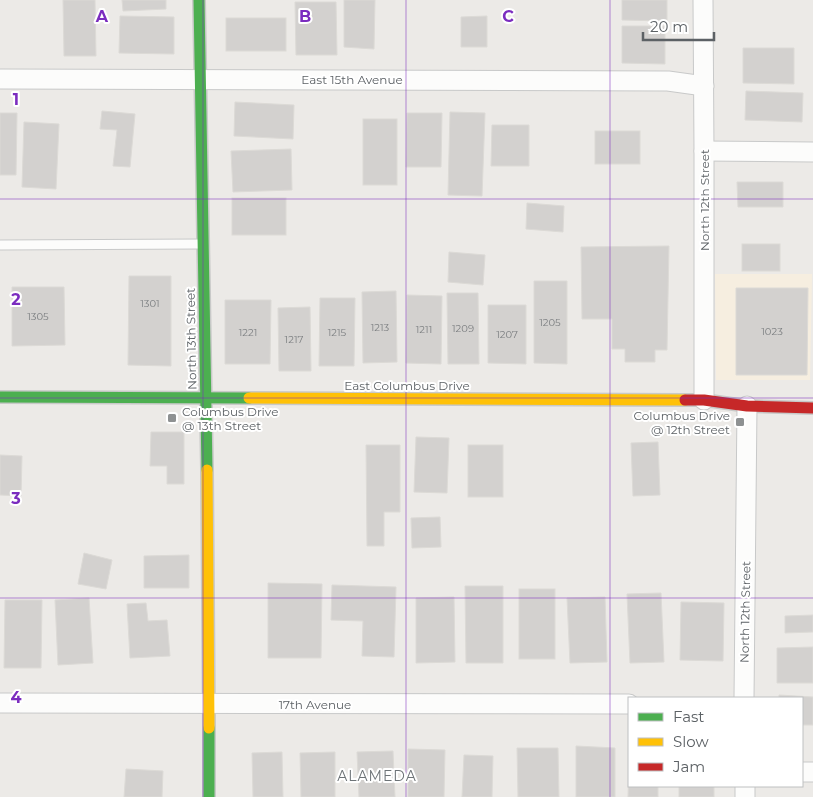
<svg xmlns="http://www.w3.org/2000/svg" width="813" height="797" viewBox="0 0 813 797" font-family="Montserrat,sans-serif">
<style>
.commercial{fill:#f6eee0}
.building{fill:#d3d1cf;stroke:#dcdad6}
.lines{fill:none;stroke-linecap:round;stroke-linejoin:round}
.lane-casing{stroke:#c8c9c9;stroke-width:11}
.street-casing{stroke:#c8c9c9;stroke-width:21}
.fast-casing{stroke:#c8c9c8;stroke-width:14}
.slow-casing{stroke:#c8c9c8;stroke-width:14}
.jam-casing{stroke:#c8c9c8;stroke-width:14}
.lane{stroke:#fcfcfb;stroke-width:9}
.street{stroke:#fcfcfb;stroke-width:19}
.fast{stroke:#4caf50;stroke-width:11}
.slow{stroke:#ffc107;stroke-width:11}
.jam{stroke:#c62828;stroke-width:11}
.grid{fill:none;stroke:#7b2cbf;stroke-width:1;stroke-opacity:0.55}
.poi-dot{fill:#8e9192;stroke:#fff;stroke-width:2}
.labels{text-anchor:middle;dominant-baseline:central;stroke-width:4;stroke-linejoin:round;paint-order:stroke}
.number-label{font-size:10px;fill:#7b7e80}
.street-label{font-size:12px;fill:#5c6165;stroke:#fff}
.poi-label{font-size:12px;fill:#5c6165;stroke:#fff;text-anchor:start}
.neighbourhood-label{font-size:14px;letter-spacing:1px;fill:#6d7377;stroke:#fff}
.grid-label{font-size:16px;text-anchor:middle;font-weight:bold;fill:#7b2cbf;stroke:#fff;stroke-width:4;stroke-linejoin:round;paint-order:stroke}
</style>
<rect width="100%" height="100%" fill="#eceae7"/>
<path class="commercial" d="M715,274H812L810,380H716Z"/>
<g class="building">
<path d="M63,0H95L96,56H64Z"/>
<path d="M122,0H166V9L123,11Z"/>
<path d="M344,0H375L374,49L344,47Z"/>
<path d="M622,0H667V21L622,20Z"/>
<path d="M295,2H336L337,55H296Z"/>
<path d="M120,16L174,17V54L119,53Z"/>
<path d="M487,16V47H461V17Z"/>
<rect x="226" y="18" width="60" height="33"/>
<path d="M622,26H665V64L622,63Z"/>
<path d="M743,48H794V84L743,83Z"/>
<path d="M746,91L803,93L802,122L745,120Z"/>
<path d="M235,102L294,105L293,139L234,136Z"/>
<path d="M102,111L135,114L130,167L113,166L117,130L100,129Z"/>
<path d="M450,112L485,113L482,196L448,195Z"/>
<path d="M0,113H17L16,175H0Z"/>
<path d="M407,113H442L441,167H406Z"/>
<rect x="363" y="119" width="34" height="66"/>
<path d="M24,122L59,124L56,189L22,187Z"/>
<path d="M492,125H529V166H491Z"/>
<rect x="595" y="131" width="45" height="33"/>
<path d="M291,149L292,190L233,192L231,151Z"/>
<path d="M737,182H783V207H738Z"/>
<rect x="232" y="198" width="54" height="37"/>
<path d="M527,203L564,206L563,232L526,229Z"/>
<rect x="742" y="244" width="38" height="27"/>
<path d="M669,246L667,350H655V362H625V349H612V319H582L581,247Z"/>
<path d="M449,252L485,255L483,285L448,282Z"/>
<path d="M129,276H171V366L128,365Z"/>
<path d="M534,281H567V364L534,363Z"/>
<path d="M12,287H64L65,345L12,346Z"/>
<path d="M736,288H808L807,375H736Z"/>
<path d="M396,291L397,362L363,363L362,292Z"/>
<path d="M447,293H478L479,364H448Z"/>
<path d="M407,295L442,296L441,364L406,363Z"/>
<path d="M320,298H355L354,366H319Z"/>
<path d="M225,300H271L270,364H225Z"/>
<path d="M488,305H526V364L488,363Z"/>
<path d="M310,307L311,371H279L278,308Z"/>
<path d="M151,432H184V484H167V466H150Z"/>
<path d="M416,437L449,438L447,493L414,492Z"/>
<path d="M658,442L660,495L633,496L631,443Z"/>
<path d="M366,445H400V512H384V546H367Z"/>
<rect x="468" y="445" width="35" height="52"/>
<path d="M0,455L22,456L21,496L0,495Z"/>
<path d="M440,517L441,547L412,548L411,518Z"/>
<path d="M84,553L112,560L106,589L78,584Z"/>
<path d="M189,555V588H144V556Z"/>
<path d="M268,583L322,584L321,658H268Z"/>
<path d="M332,585L396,587L394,657L362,656L363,621L331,620Z"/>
<path d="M465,586H503V663H466Z"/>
<rect x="519" y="589" width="36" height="70"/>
<path d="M661,593L664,662L630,663L627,594Z"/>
<path d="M454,597L455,662L416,663V598Z"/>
<path d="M605,597L607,662L570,663L567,598Z"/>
<path d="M89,598L93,663L58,665L55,600Z"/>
<path d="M5,600H42L41,668H4Z"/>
<path d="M681,602L724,603L723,661L680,660Z"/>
<path d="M146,603L148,621L167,620L170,656L130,658L127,604Z"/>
<path d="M813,615V632L785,633V616Z"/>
<path d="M813,647V683H777V648Z"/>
<path d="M779,695L813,697V725H802V698H779Z"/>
<path d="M576,746L615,748V797H576Z"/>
<path d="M517,748H558L559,797H518Z"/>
<path d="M408,749L445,750L444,797H408Z"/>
<path d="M393,751L395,797H359L357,752Z"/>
<path d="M282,752L283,797H253L252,753Z"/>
<path d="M335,752V797H301L300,753Z"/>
<path d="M464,755L493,756L492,797H462Z"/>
<path d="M629,762V786H658V797H628Z"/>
<path d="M126,769L163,771L162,797H124Z"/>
<rect x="679" y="786" width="35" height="11"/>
</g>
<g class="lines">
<g class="lane-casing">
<path id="lane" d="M0,245L200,244"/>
</g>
<g class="street-casing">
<g id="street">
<path d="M703,0L704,151V400"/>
<path d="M0,79L668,81L704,86"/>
<path d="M704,151L813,152"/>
<path d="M744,698L747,406"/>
<path d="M0,703L629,704"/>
<path d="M802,772H813"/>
<path d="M745,797V786"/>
</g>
</g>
<g class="fast-casing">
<g id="fast">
<path d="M199,0L207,470"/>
<path d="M0,397L249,398"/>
<path d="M209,728V797"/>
</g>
</g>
<g class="slow-casing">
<g id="slow">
<path d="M249,398L685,400"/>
<path d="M207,470L209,728"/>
</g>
</g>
<g class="jam-casing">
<path id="jam" d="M685,400H704L747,406L813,408"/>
</g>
<use href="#lane" class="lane"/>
<use href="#street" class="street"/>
<use href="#fast" class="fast"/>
<use href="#slow" class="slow"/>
<use href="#jam" class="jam"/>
</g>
<path class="grid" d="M203,0V797M406,0V797M610,0V797M0,199H813M0,398H813M0,598H813"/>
<g class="poi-dot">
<rect x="167" y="413" width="10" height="10" rx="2.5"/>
<rect x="735" y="417" width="10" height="10" rx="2.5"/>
</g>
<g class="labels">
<g class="number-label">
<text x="150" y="303">1301</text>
<text x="38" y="316">1305</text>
<text x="550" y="322">1205</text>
<text x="380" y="327">1213</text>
<text x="463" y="328">1209</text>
<text x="424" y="329">1211</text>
<text x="772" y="331">1023</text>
<text x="248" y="332">1221</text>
<text x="337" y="332">1215</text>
<text x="507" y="334">1207</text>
<text x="294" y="339">1217</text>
</g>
<g class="street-label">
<text x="352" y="79">East 15th Avenue</text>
<text transform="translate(704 200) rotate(-90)">North 12th Street</text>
<text transform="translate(191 339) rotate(-91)">North 13th Street</text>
<text x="407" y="385">East Columbus Drive</text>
<text transform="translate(745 612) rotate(-89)">North 12th Street</text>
<text x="315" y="704">17th Avenue</text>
</g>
<g class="poi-label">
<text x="182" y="411">Columbus Drive<tspan x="182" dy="14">@ 13th Street</tspan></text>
<text x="730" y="415" text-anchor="end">Columbus Drive<tspan x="730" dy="14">@ 12th Street</tspan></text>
</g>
<g class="neighbourhood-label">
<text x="377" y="776">ALAMEDA</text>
</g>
</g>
<g class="grid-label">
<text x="102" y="22">A</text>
<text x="305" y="22">B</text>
<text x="508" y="22">C</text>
<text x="16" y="105">1</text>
<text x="16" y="305">2</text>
<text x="16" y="504">3</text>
<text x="16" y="703">4</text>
</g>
<rect x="628" y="697" width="175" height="90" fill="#ffffff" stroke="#bec0c1"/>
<rect x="638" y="713" width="25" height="8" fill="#4caf50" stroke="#bec0c1"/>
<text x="673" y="722" font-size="15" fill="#5c6165">Fast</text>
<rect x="638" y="738" width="25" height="8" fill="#ffc107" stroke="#bec0c1"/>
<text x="673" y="747" font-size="15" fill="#5c6165">Slow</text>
<rect x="638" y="763" width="25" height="8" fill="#c62828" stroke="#bec0c1"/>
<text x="673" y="772" font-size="15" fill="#5c6165">Jam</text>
<path d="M643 32v8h71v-8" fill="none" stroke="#5c6165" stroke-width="2.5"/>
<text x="650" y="32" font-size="15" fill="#5c6165" stroke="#ffffff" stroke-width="4" paint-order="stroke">20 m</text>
</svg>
